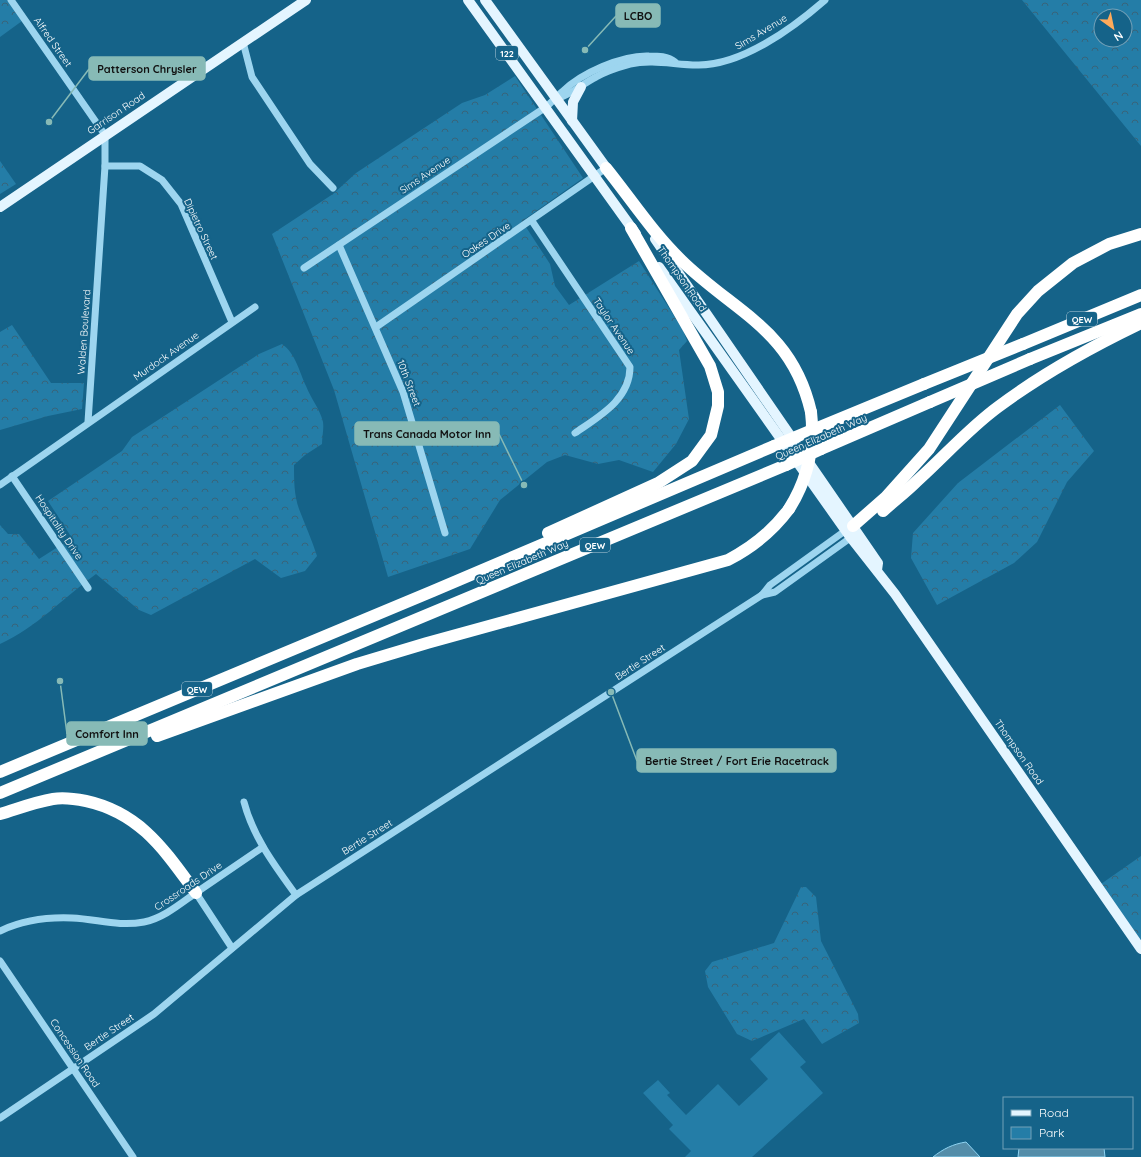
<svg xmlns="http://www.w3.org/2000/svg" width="1141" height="1157" viewBox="0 0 1141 1157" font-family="Quicksand,sans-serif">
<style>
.green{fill:#247da7}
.forest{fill:url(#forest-crowns);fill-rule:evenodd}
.water{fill:#548da9;stroke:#8fd4f2}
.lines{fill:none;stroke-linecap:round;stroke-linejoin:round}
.minor{stroke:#9dd5ef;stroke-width:7}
.major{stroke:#e4f5ff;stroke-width:10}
.highway{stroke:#fff;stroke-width:12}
.highway-bridge{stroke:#fff;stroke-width:12}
.labels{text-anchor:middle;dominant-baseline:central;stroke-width:4;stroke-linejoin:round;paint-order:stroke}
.shield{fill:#156389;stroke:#b9d0dc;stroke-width:1}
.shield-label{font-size:9px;font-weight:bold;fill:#fff}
.street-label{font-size:10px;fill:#fff;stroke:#156389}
.leader{fill:none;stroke:#87bab6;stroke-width:1.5}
.callout-dot{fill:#87bab6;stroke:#156389;stroke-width:1.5}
.callout{fill:#87bab6;stroke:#87bab6;stroke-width:1.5}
.callout-label{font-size:11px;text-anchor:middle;font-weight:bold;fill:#111}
</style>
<defs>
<pattern id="forest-crowns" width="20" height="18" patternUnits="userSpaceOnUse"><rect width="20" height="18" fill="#247da7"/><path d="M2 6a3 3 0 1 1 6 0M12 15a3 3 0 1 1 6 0" fill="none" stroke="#38647a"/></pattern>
</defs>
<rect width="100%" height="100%" fill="#156389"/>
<path class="green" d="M779,1032L806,1062L800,1067L823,1093L752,1157H685L691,1151L669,1129L673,1125L643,1093L658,1080L670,1093L667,1095L686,1115L718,1084L739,1106L768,1079L750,1059Z"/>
<g class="forest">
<path d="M0,0H7L22,21L0,37Z"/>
<path d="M1022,0H1141V146ZM1101,16H1125V40H1101Z"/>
<path d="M515,76L583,178L522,221L550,264L555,286L569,305L639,261L683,330L687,341L679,350L689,419L676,444L653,472L619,460L598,464L565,455L547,462L500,500L470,549L388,577L334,390L272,234L333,194L356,173L462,103L485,95Z"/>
<path d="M0,161L16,184L0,194Z"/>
<path d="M12,325L51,383H84L82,409L48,416L0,430V332Z"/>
<path d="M282,344C296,354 299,371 306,386C311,399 320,409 323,422C324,429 322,437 322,444L305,455L294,465C294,480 294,495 299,509C305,525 312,540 317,556L305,571L281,578L255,559L151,615L139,610L96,574C64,597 36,628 0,644V525L8,534H19L39,559L72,538L48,501L122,451L132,437L259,354Z"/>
<path d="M1060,405L1094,451L1067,482L1037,542L1014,563L937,605L911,558L913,533L958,483Z"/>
<path d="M1141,856V941L1101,884Z"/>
<path d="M801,887H806L816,897L821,941L858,1014L859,1023L822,1044L804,1019L752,1041L737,1034L708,987L705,971L712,962L774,943Z"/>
</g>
<g class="water">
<path d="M966,1142L980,1157H933C943,1149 953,1144 966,1142Z"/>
<path d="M1019,1148H1104L1105,1157H1018Z"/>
</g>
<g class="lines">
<g class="minor">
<path d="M11,0L105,135V166L88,422"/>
<path d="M243,42L252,77L310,164L333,188"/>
<path d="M556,99C571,95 582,84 596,77C606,71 619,67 630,64C653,59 675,65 697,65C741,66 793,28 825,0"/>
<path d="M105,166H140L162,180L181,204L232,322"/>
<path d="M532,221L630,367C630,400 598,417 575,433"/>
<path d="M339,245L403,392L445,533"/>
<path d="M304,268L546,107C552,102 556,97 562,92C581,73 622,55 649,56C658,56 668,56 675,62"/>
<path d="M376,327L606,168"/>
<path d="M12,476L88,588"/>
<path d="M0,485L255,307"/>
<path d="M762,595L775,592L853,536"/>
<path d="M244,802C253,837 275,866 296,895"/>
<path d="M196,893L232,948"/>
<path d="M0,931C21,921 48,917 72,918C97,919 118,927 144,922C164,918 181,903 197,892C219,877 241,862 263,847"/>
<path d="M0,961L133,1157"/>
<path d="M0,1118L154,1014L296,895L762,595L770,585L849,528"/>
</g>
<g class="major">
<path d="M468,0L636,234"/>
<path d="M485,0L610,173"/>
<path d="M572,121L573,102L581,87"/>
<path d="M0,207L306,0"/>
<path d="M655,239L878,563L877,570"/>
<path d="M659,267L851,538L895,594L1141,949"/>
</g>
<g class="highway">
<path d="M606,168C631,199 653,233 681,260C735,313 792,329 811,412"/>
<path d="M1023,344L1141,295"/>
<path d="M1030,359L1141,314"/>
<path d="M810,431L924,384"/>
<path d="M821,449L930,402"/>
<path d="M883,511C894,501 906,492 917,481C944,457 968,429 998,407C1042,374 1091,347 1141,323"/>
<path d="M853,526L886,497L929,449L1017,314L1038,291L1073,263L1109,244L1141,234"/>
<path d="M548,533L658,483L692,461L711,435L718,406V392L710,366L631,228"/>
<path d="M157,736L357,664L427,643L728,560C753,547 772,532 789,509"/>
<path d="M0,772L433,591L774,446"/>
<path d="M0,793L786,465"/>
<path d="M0,814C17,809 35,802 53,799C64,797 76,799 86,801C141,813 165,851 196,893"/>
</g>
<g class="highway-bridge">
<path d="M924,384L1023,344"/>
<path d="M930,402L1030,359"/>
<path d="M774,446L810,431"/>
<path d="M786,465L821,449"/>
<path d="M789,509C808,479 815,447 811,412"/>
</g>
</g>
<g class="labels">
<g class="shield">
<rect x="496" y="46" width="22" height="14" rx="3"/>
<rect x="1067" y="312" width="30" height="14" rx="3"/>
<rect x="580" y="538" width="30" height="14" rx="3"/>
<rect x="182" y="682" width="30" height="14" rx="3"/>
</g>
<g class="shield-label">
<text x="507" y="53">122</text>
<text x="1082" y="319">QEW</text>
<text x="595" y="545">QEW</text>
<text x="197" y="689">QEW</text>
</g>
<g class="street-label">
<text transform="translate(761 32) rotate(-31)">Sims Avenue</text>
<text transform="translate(53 42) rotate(55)">Alfred Street</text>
<text transform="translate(116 113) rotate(-34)">Garrison Road</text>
<text transform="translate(425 175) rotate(-34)">Sims Avenue</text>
<text transform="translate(201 229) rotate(65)">Dipietro Street</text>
<text transform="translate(486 240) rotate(-34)">Oakes Drive</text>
<text transform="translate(682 279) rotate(55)">Thompson Road</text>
<text transform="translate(614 326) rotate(56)">Taylor Avenue</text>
<text transform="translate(84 332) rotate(-86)">Walden Boulevard</text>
<text transform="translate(166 356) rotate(-35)">Murdock Avenue</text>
<text transform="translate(409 383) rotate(69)">10th Street</text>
<text transform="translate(821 437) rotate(-24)">Queen Elizabeth Way</text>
<text transform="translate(59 527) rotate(56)">Hospitality Drive</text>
<text transform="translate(522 562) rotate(-23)">Queen Elizabeth Way</text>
<text transform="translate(640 662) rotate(-33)">Bertie Street</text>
<text transform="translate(1019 752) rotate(55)">Thompson Road</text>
<text transform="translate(367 837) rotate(-32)">Bertie Street</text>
<text transform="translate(188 886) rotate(-34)">Crossroads Drive</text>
<text transform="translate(109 1032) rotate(-34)">Bertie Street</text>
<text transform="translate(75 1053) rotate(56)">Concession Road</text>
</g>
</g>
<path class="leader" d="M585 50L616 16M49 122L89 69M524 485L499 434M60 681L67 734M611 692L637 761"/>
<g class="callout-dot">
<circle cx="585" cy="50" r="4"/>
<circle cx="49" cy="122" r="4"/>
<circle cx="524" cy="485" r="4"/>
<circle cx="60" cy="681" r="4"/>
<circle cx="611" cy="692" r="4"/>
</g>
<g class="callout">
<rect x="616" y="4" width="44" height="23" rx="4"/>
<rect x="89" y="57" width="116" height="23" rx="4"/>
<rect x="355" y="422" width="144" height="23" rx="4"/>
<rect x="67" y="722" width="80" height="23" rx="4"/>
<rect x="637" y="749" width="199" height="23" rx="4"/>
</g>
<g class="callout-label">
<text x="638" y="20">LCBO</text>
<text x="147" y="73">Patterson Chrysler</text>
<text x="427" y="438">Trans Canada Motor Inn</text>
<text x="107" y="738">Comfort Inn</text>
<text x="737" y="765">Bertie Street / Fort Erie Racetrack</text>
</g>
<rect x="1003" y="1097" width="130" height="52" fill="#156389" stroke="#73a1b8"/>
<rect x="1011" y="1110" width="20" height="6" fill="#e4f5ff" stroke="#73a1b8"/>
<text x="1039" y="1117" font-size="12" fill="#ffffff">Road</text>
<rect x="1011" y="1127" width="20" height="12" fill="#247da7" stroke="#73a1b8"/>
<text x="1039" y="1137" font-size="12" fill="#ffffff">Park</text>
<g transform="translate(1113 28) rotate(147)"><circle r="19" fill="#156389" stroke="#73a1b8"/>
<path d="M0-3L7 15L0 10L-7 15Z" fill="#ffaa5a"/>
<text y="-6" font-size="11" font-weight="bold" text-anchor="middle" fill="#ffffff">N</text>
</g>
</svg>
